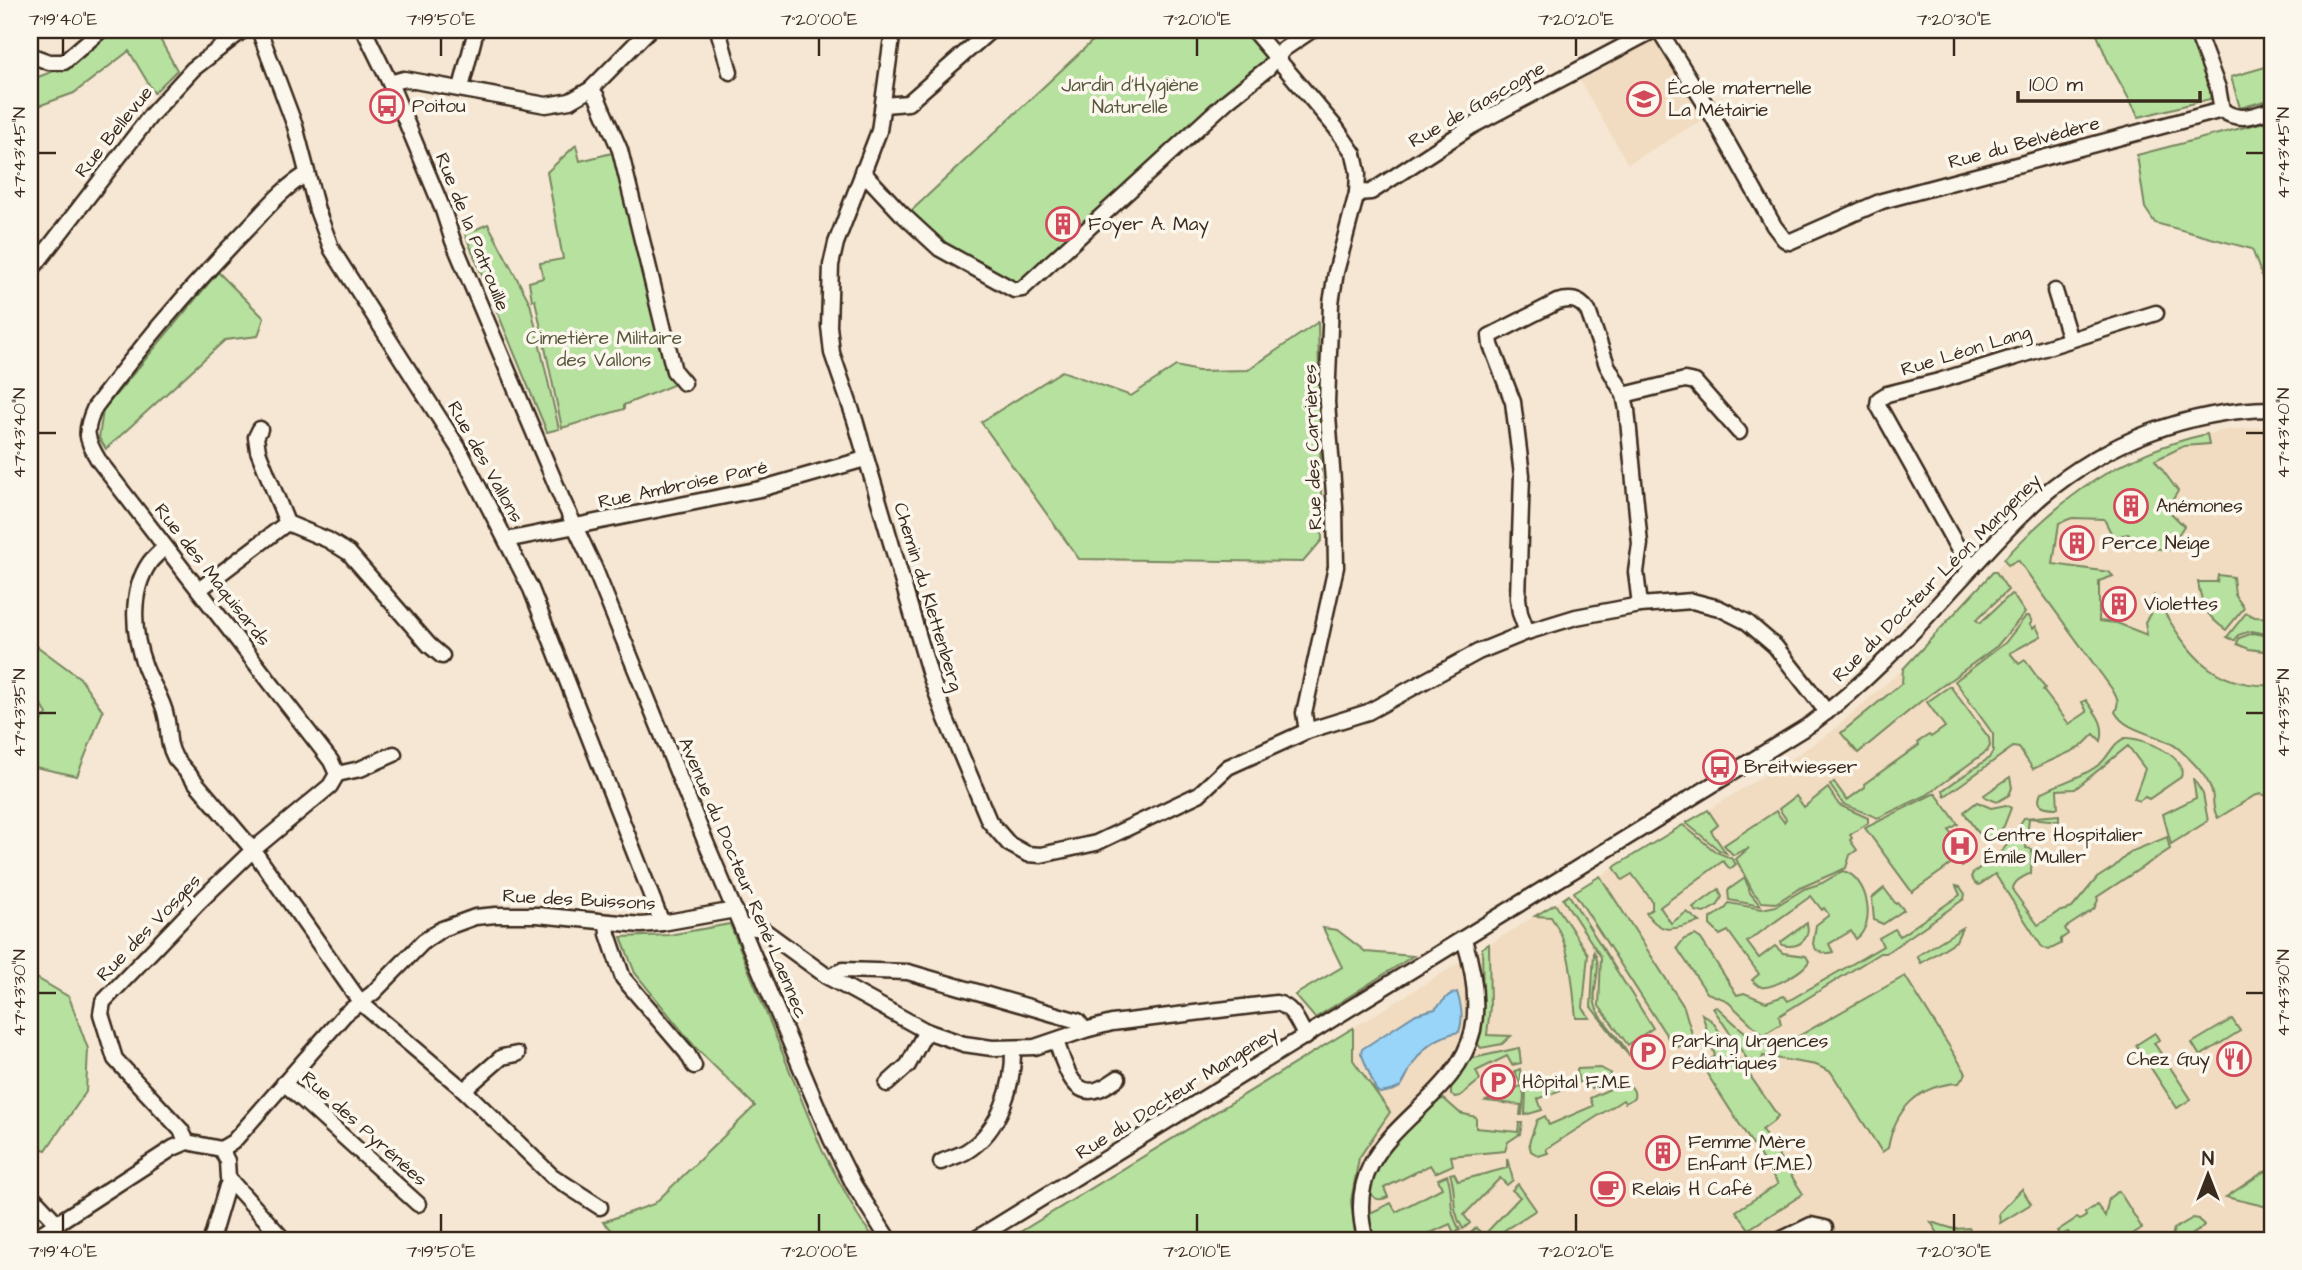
<svg xmlns="http://www.w3.org/2000/svg" width="2302" height="1270" viewBox="0 0 2302 1270" font-family="'Architects Daughter',sans-serif">
<style>
.built{fill:#f1dcc1}
.green{fill:#b6e19f;stroke:#78865e;stroke-width:2}
.water{fill:#99d4f9;stroke:#7390a1;stroke-width:2}
.lines{fill:none;stroke-linecap:round;stroke-linejoin:round}
.minor-casing{stroke:#3b2a1e;stroke-width:19}
.minor{stroke:#fbf7ec;stroke-width:14}
.ticks{fill:none;stroke:#3b2a1e;stroke-width:2.5}
.labels{text-anchor:middle;dominant-baseline:central;stroke-width:7;stroke-linejoin:round;paint-order:stroke}
.park-label{font-size:19px;fill:#5a583e;stroke:#fbf7ec}
.poi-label{font-size:19px;fill:#3b2a1e;stroke:#fbf7ec;text-anchor:start}
.street-label{font-size:19px;fill:#3b2a1e;stroke:#fbf7ec}
.neatline{fill:none;stroke:#3b2a1e;stroke-width:2.5}
.ticks-label{font-size:18px;text-anchor:middle;fill:#3b2a1e}
</style>
<rect width="100%" height="100%" fill="#f5e7d3"/>
<filter id="ink" filterUnits="userSpaceOnUse"><feTurbulence type="fractalNoise" baseFrequency=".0143" numOctaves="2"/><feDisplacementMap in="SourceGraphic" scale="14" xChannelSelector="R" yChannelSelector="G"/><feConvolveMatrix kernelMatrix="1 2 1 2 8 2 1 2 1" color-interpolation-filters="sRGB"/></filter>
<g filter="url(#ink)">
<g class="built">
<path d="M1659,37L1707,117L1628,164L1580,81Z"/>
<path d="M2272,426V1240H1213L1353,1060V1028L1786,762L1831,732L1903,669L2050,512L2098,478L2158,448L2189,438L2226,430Z"/>
</g>
<g class="green">
<path d="M110,30H155L177,70L154,93L129,51L74,93L30,109V80L70,65Z"/>
<path d="M1104,30H1247L1268,61L1021,285L1007,280L952,251L909,213Z"/>
<path d="M2095,30H2190C2197,47 2215,81 2210,99L2139,117L2107,59Z"/>
<path d="M2272,65V99L2240,108L2231,77Z"/>
<path d="M2272,120V288L2267,290L2252,249L2155,223L2145,208L2137,155Z"/>
<path d="M576,145L580,161L616,152L640,263L673,385L624,405V409L562,428L535,300H532L529,282L543,278L540,263L563,259L547,172Z"/>
<path d="M488,224L530,303L559,429L547,432L465,234Z"/>
<path d="M218,272L264,318L258,336L225,340L106,449L99,438L103,410Z"/>
<path d="M1318,322L1322,540L1303,562L1079,559L981,422L1062,371L1131,396L1176,366L1198,371L1248,370Z"/>
<path d="M2207,434L2209,444L2184,446L2155,460L2178,491L2167,509L2184,526L2168,550L2153,548L2128,534L2113,537L2104,519L2072,518L2059,523L2053,564L2109,572L2113,576L2099,581V621L2117,623L2147,635L2145,622L2150,614L2154,596C2185,645 2205,688 2272,685V797L2261,794L2254,796L2218,818C2212,810 2214,801 2212,792C2208,776 2191,760 2179,749C2161,733 2127,734 2115,712C2120,702 2117,698 2112,689L2018,560L2008,565L2004,559C2063,496 2121,453 2207,434Z"/>
<path d="M1993,572H1996L2008,590L1976,620L1980,623L2011,594L2013,595L2025,613L1997,646L1920,702L1858,753L1841,733L1902,683L1903,669Z"/>
<path d="M2218,575L2233,577L2235,595L2244,608L2226,630C2206,616 2202,606 2198,582H2217Z"/>
<path d="M2246,613L2255,617L2272,618V635L2271,631L2267,630L2266,634L2251,631L2238,635L2235,641L2227,637Z"/>
<path d="M2026,616H2029L2032,622L2030,624L2033,628L2036,626L2041,636L2010,653L2019,664L2025,660L2045,688L2043,690L2069,724L2087,712L2082,702L2086,700C2095,713 2106,723 2101,741L2094,734L2081,747L2033,769L2019,748L2013,747L1945,796L1943,790L1989,758L1993,751V734L1955,681L2005,643Z"/>
<path d="M2253,633L2272,637V652L2249,649L2237,644L2239,638Z"/>
<path d="M30,641L80,678L103,711L77,776L30,766V733L47,714L30,687Z"/>
<path d="M1950,686L1989,738L1990,746L1987,751L1927,795L1878,818L1843,804L1830,785L1834,782L1847,800L1865,787L1864,784L1919,745L1918,742L1929,735L1931,737L1945,727L1927,702Z"/>
<path d="M2125,738C2142,737 2188,756 2181,777L2149,799L2145,797L2139,801L2134,799L2145,769L2128,746L2075,789L2057,790L2058,808C2047,808 2034,807 2041,793C2061,782 2085,777 2102,762C2110,754 2114,742 2125,738Z"/>
<path d="M2010,777L2012,788L2009,795L1997,802L1985,797L1984,795Z"/>
<path d="M2193,778L2203,794L2208,821L2171,844L2163,814L2196,798Z"/>
<path d="M1828,788L1839,805L1868,818V823L1850,835L1852,838L1850,840L1857,850L1850,855L1846,868L1800,888L1776,903L1762,902L1753,892L1736,859L1749,848L1733,855L1724,845L1776,811L1784,822L1786,819L1779,809L1796,796L1804,807Z"/>
<path d="M1933,794H1936L1958,824L1949,830L1960,845L1969,839C1975,850 1970,860 1962,867L1956,861L1912,892L1865,828Z"/>
<path d="M1977,802L1991,808L2006,805L2011,808L2004,826L1993,839C1977,837 1972,824 1964,812Z"/>
<path d="M1708,810L1718,825L1711,831L1726,853L1719,850L1686,823Z"/>
<path d="M2059,815V821L2029,818L2026,848L2032,849L2031,873C2023,877 2012,881 2013,891L2038,925L2058,912L2072,908L2097,878L2114,867L2130,852L2167,837L2170,849L2097,897L2098,900L2094,909L2065,928L2068,934L2061,939V944L2049,950L2042,947L1995,874L1979,885L1975,883L1971,877L1973,873L2003,850L2024,818Z"/>
<path d="M1683,825L1716,852L1731,858L1736,864L1730,869L1723,861L1660,907L1671,923L1687,912L1700,922C1676,927 1664,938 1646,913L1652,909V901L1632,874L1622,880L1614,867Z"/>
<path d="M1843,871C1868,877 1877,924 1856,939L1851,931L1829,944L1833,952C1824,955 1816,953 1813,944L1816,925L1829,915L1824,908L1822,910L1811,896L1747,942L1759,958L1775,946L1783,953L1806,956L1809,961C1805,970 1773,989 1762,987C1757,986 1756,983 1752,980L1759,974L1728,931L1720,935L1710,925V919L1726,908L1729,903L1762,909L1776,906L1804,889L1822,883Z"/>
<path d="M1600,876L1684,1007L1692,1034L1689,1040L1678,1047L1672,1044L1574,892Z"/>
<path d="M1745,878L1750,893L1761,906L1729,900L1728,890Z"/>
<path d="M1956,886L1960,887L1965,894L1964,899L1886,953H1880L1779,1016L1781,1024L1763,1035L1726,1000L1707,993L1677,948L1684,939L1695,935L1701,939L1737,995L1744,993L1766,1002L1784,996L1788,1001L1883,946L1879,938L1895,929L1900,936L1960,895Z"/>
<path d="M1884,888L1896,904L1898,903L1904,910L1883,924L1874,920L1872,898Z"/>
<path d="M1719,889L1722,897L1718,905L1704,913L1696,911L1693,908Z"/>
<path d="M1569,895L1653,1028L1628,1045L1599,1006L1601,957L1563,899Z"/>
<path d="M1555,904L1588,954L1583,1008L1590,1018H1576C1572,982 1572,947 1551,917L1535,916Z"/>
<path d="M1807,923C1811,940 1798,949 1782,945L1781,942Z"/>
<path d="M730,924L822,1150L861,1221L876,1240H623L603,1222L654,1204L755,1106L695,1047L635,973L621,937L669,935Z"/>
<path d="M1323,928L1337,930L1366,952L1413,956L1315,1018L1295,995L1342,967Z"/>
<path d="M1962,928L1956,941L1921,963L1917,956Z"/>
<path d="M1489,944L1490,1007L1487,1035L1511,1036L1502,1044L1481,1048L1476,1042L1483,1002L1482,948Z"/>
<path d="M1594,952C1604,969 1590,990 1596,1007C1601,1022 1624,1041 1629,1056L1591,1007Z"/>
<path d="M30,974L69,997L88,1049L86,1092L46,1150L30,1145Z"/>
<path d="M1905,976L1966,1073L1959,1083C1918,1085 1895,1109 1888,1148L1882,1152L1831,1072L1816,1065L1763,1056L1761,1065L1747,1059L1713,1008L1717,1007C1735,1023 1755,1047 1781,1046Z"/>
<path d="M1702,1014L1712,1021L1778,1116L1773,1122L1762,1130L1803,1194L1749,1229L1736,1211L1778,1184L1702,1066L1715,1056Z"/>
<path d="M2232,1019L2240,1031L2200,1056L2192,1043Z"/>
<path d="M1353,1028V1060L1390,1112L1359,1158L1351,1201L1356,1240H1007Z"/>
<path d="M2155,1033L2159,1040L2154,1043L2191,1099L2177,1108L2136,1045Z"/>
<path d="M1519,1048L1521,1063L1512,1065L1507,1056L1476,1071L1480,1080L1460,1096L1455,1097L1451,1095V1085L1469,1059Z"/>
<path d="M1601,1068L1610,1073L1609,1081L1592,1088L1587,1079L1538,1099L1542,1110L1525,1115L1526,1088L1565,1083L1566,1080H1578L1577,1069Z"/>
<path d="M1520,1069L1524,1096L1522,1115H1520L1521,1105L1486,1101L1521,1086L1515,1071Z"/>
<path d="M1623,1083C1630,1084 1636,1090 1634,1098L1625,1103L1623,1100L1546,1149L1548,1153L1539,1156L1531,1151L1529,1143L1537,1120L1545,1116L1549,1125L1593,1106L1590,1098Z"/>
<path d="M1444,1099L1460,1113L1476,1117V1128L1518,1132L1519,1123H1522L1520,1134L1508,1142L1505,1151L1451,1156L1453,1165L1435,1173L1430,1165L1384,1188L1388,1197C1380,1201 1373,1200 1370,1191C1377,1152 1409,1127 1436,1100Z"/>
<path d="M1507,1158L1513,1180L1507,1185L1500,1178L1464,1215L1470,1223L1463,1229C1449,1206 1458,1195 1450,1174L1454,1173L1458,1181L1507,1168Z"/>
<path d="M2272,1169V1208L2226,1197L2262,1173Z"/>
<path d="M1447,1175C1455,1196 1446,1206 1460,1230L1454,1233L1450,1224L1415,1240H1372L1368,1217L1370,1213L1391,1203L1396,1212L1442,1188L1438,1179Z"/>
<path d="M1518,1184L1536,1210L1489,1240H1472L1468,1235L1476,1228L1484,1235L1520,1197L1512,1190Z"/>
<path d="M2022,1189L2031,1204L2000,1223L1999,1213Z"/>
<path d="M2119,1191L2142,1228L2123,1240H2074L2068,1232L2060,1236L2057,1231L2077,1218L2080,1220L2086,1216L2085,1213L2097,1205L2105,1216L2109,1198Z"/>
<path d="M2193,1218L2199,1219L2204,1225C2195,1235 2184,1240 2171,1240L2174,1229Z"/>
<path d="M1931,1222L1954,1229L1969,1228L1975,1239L1979,1236L1981,1238L1977,1240H1942Z"/>
</g>
<path class="water" d="M1457,992C1461,1005 1464,1018 1459,1032C1438,1036 1422,1048 1412,1066C1408,1072 1405,1081 1401,1086C1396,1091 1387,1092 1380,1093L1376,1090L1361,1053L1362,1049L1416,1014L1435,1009L1449,995Z"/>
<g class="lines">
<g class="minor-casing">
<g id="minor">
<path d="M259,30L295,126L317,210L332,250L459,449L531,589L662,923"/>
<path d="M364,30L390,83L443,210L453,241L562,499L594,567L704,838L831,1139L854,1185L889,1240"/>
<path d="M718,30L730,72"/>
<path d="M893,30L879,131L836,243L831,265L829,326L832,353L855,420L930,675L946,719L989,821L1009,844L1027,854L1041,855L1096,843L1199,794L1228,767L1307,731L1368,712L1478,652L1527,632L1576,617L1640,605L1692,601L1719,608L1747,622L1775,646L1827,712"/>
<path d="M1253,30L1336,128L1354,154L1358,173L1357,193L1336,272L1331,303L1327,402L1335,508L1336,567L1304,713L1307,731"/>
<path d="M1659,30L1712,115L1774,226L1784,239L1789,242L1882,201L2222,110"/>
<path d="M2196,30L2218,88L2222,110"/>
<path d="M30,55L49,62H64L101,30"/>
<path d="M390,83L404,79L546,105L570,101L591,89L649,30"/>
<path d="M461,88L476,30"/>
<path d="M591,89L597,97L620,150L674,371L684,383"/>
<path d="M884,105L908,103L991,30"/>
<path d="M2222,110C2240,123 2253,115 2272,110"/>
<path d="M862,171L901,213L940,249L1014,290L1022,289L1228,100L1268,68L1284,49L1312,30"/>
<path d="M307,174C284,187 266,209 248,228C192,285 143,343 95,407C84,431 85,438 99,461L331,761L337,774L330,786L253,850L361,1003L464,1090L552,1176L600,1207"/>
<path d="M1357,193L1371,192L1472,126L1654,30"/>
<path d="M30,272L151,115L193,69L243,30"/>
<path d="M2055,291L2070,340"/>
<path d="M1624,395L1685,380L1695,382L1739,432"/>
<path d="M260,429L256,437L258,451L287,523"/>
<path d="M506,540L760,489L865,459"/>
<path d="M165,547C160,552 154,557 150,562C129,592 133,635 145,667C151,683 163,699 166,716C170,733 166,741 175,758L253,850L199,902L103,1002L101,1014L115,1059L181,1130L187,1142"/>
<path d="M1973,566L1960,552L1878,405L1879,399L1887,394L1939,381L2156,313"/>
<path d="M200,589L287,523L328,540L349,553L429,645L442,656"/>
<path d="M1527,632L1520,613L1518,598L1522,475L1513,402L1491,345L1490,336L1557,302C1571,298 1579,299 1588,311L1607,365L1624,395L1627,410L1640,544L1636,572L1640,605"/>
<path d="M337,774L360,769L394,754"/>
<path d="M607,923L608,934L623,978L687,1053L694,1066"/>
<path d="M742,928L750,927L762,929L828,977L926,1031L964,1044L992,1048L1035,1047L1085,1030L1112,1023L1276,1003C1293,1006 1298,1023 1306,1037"/>
<path d="M828,977L843,970L908,972L1078,1021L1085,1030"/>
<path d="M1056,1041C1063,1059 1071,1100 1099,1089C1105,1087 1112,1082 1118,1078"/>
<path d="M284,1083L418,1204"/>
<path d="M887,1084L908,1065L926,1031"/>
<path d="M464,1090L502,1057L517,1054"/>
<path d="M221,1149L233,1142L345,1014L373,993L424,941L442,929L475,917L496,915H537L641,925L662,923L735,910"/>
<path d="M221,1149L227,1161L228,1178L284,1240"/>
<path d="M941,1162C949,1158 959,1156 967,1151C1000,1130 1014,1086 1013,1049"/>
<path d="M30,1194L58,1224"/>
<path d="M31,1240L173,1148L187,1142L221,1149"/>
<path d="M211,1240L227,1186L231,1181"/>
<path d="M974,1240L1811,724C1864,685 1909,637 1953,588C1982,557 2010,524 2042,496C2106,442 2188,410 2272,409"/>
<path d="M1366,1240C1335,1133 1453,1115 1473,1030C1479,1000 1473,968 1464,939"/>
<path d="M1780,1240L1811,1225L1825,1228"/>
</g>
</g>
<use href="#minor" class="minor"/>
</g>
</g>
<path class="ticks" d="M63,38V56M441,38V56M819,38V56M1197,38V56M1576,38V56M1954,38V56M38,153H56M2246,153H2264M38,433H56M2246,433H2264M38,713H56M2246,713H2264M38,993H56M2246,993H2264M63,1214V1232M441,1214V1232M819,1214V1232M1197,1214V1232M1576,1214V1232M1954,1214V1232"/>
<defs>
<g id="school-ring" transform="scale(1.75)"><circle r="9.5" fill="#fbf7ec" stroke="#d1495b" stroke-width="1.5"/><path d="M0-5L7-2L0 1L-7-2ZM-4 1L0 2.5L4 1V4Q0 6-4 4Z" fill="#d1495b"/></g>
<g id="bus-ring" transform="scale(1.75)"><circle r="9.5" fill="#fbf7ec" stroke="#d1495b" stroke-width="1.5"/><path d="M-5-6H5V4H4V6H2V4H-2V6H-4V4H-5ZM-3.5-4V0h7V-4ZM-3.5 1.2v1.5H-2V1.2ZM2 1.2v1.5H3.5V1.2Z" fill="#d1495b"/></g>
<g id="building-ring" transform="scale(1.75)"><circle r="9.5" fill="#fbf7ec" stroke="#d1495b" stroke-width="1.5"/><path d="M-4-6H4V6H1V3H-1V6H-4ZM-2.5-4.3h1.7v1.8h-1.7ZM.8-4.3h1.7v1.8H.8ZM-2.5-1h1.7V.8h-1.7ZM.8-1h1.7V.8H.8Z" fill="#d1495b"/></g>
<g id="hospital-ring" transform="scale(1.75)"><circle r="9.5" fill="#fbf7ec" stroke="#d1495b" stroke-width="1.5"/><path d="M-5-5h3v3.5h4V-5h3V5h-3V1.5h-4V5h-3Z" fill="#d1495b"/></g>
<g id="parking-ring" transform="scale(1.75)"><circle r="9.5" fill="#fbf7ec" stroke="#d1495b" stroke-width="1.5"/><path d="M-3.5-5.5H1a3.5 3.5 0 0 1 0 7H-1V5.5H-3.5ZM-1-3.4V-.6H.8a1.4 1.4 0 0 0 0-2.8Z" fill="#d1495b"/></g>
<g id="restaurant-ring" transform="scale(1.75)"><circle r="9.5" fill="#fbf7ec" stroke="#d1495b" stroke-width="1.5"/><path d="M-5-6h1v4h1v-4h1v4h1v-4h1v5L-1.5 .5V6h-2V.5L-5-1ZM5-6V6H3V1.5H1.5Q1.5-4 5-6Z" fill="#d1495b"/></g>
<g id="cafe-ring" transform="scale(1.75)"><circle r="9.5" fill="#fbf7ec" stroke="#d1495b" stroke-width="1.5"/><path d="M-5.5-4.5H6V0H3Q3 3.5 0 3.5H-2.5Q-5.5 3.5-5.5 0ZM3-3.2v2h1.7v-2ZM-6 4.5H4V6H-6Z" fill="#d1495b"/></g>
</defs>
<g fill-rule="evenodd">
<use href="#school-ring" x="1644" y="99"/>
<use href="#bus-ring" x="387" y="106"/>
<use href="#building-ring" x="1063" y="224"/>
<use href="#building-ring" x="2131" y="506"/>
<use href="#building-ring" x="2077" y="543"/>
<use href="#building-ring" x="2119" y="604"/>
<use href="#bus-ring" x="1720" y="767"/>
<use href="#hospital-ring" x="1960" y="846"/>
<use href="#parking-ring" x="1648" y="1052"/>
<use href="#restaurant-ring" x="2234" y="1059"/>
<use href="#parking-ring" x="1498" y="1082"/>
<use href="#building-ring" x="1663" y="1153"/>
<use href="#cafe-ring" x="1608" y="1189"/>
</g>
<g class="labels">
<g class="park-label">
<text x="1130" y="85">Jardin d'Hygiène<tspan x="1130" dy="22">Naturelle</tspan></text>
<text x="604" y="338">Cimetière Militaire<tspan x="604" dy="22">des Vallons</tspan></text>
</g>
<g class="poi-label">
<text x="1668" y="88">École maternelle<tspan x="1668" dy="22">La Métairie</tspan></text>
<text x="412" y="106">Poitou</text>
<text x="1088" y="224">Foyer A. May</text>
<text x="2156" y="506">Anémones</text>
<text x="2102" y="543">Perce Neige</text>
<text x="2144" y="604">Violettes</text>
<text x="1744" y="767">Breitwiesser</text>
<text x="1984" y="835">Centre Hospitalier<tspan x="1984" dy="22">Émile Muller</tspan></text>
<text x="1672" y="1041">Parking Urgences<tspan x="1672" dy="22">Pédiatriques</tspan></text>
<text x="2210" y="1059" text-anchor="end">Chez Guy</text>
<text x="1522" y="1082">Hôpital F.M.E</text>
<text x="1688" y="1142">Femme Mère<tspan x="1688" dy="22">Enfant (F.M.E)</tspan></text>
<text x="1632" y="1189">Relais H Café</text>
</g>
<g class="street-label">
<text transform="translate(1477 105) rotate(-30)">Rue de Gascogne</text>
<text transform="translate(114 132) rotate(-51)">Rue Bellevue</text>
<text transform="translate(2024 143) rotate(-15)">Rue du Belvédère</text>
<text transform="translate(472 232) rotate(68)">Rue de la Patrouille</text>
<text transform="translate(1966 351) rotate(-17)">Rue Léon Lang</text>
<text transform="translate(1313 447) rotate(-92)">Rue des Carrières</text>
<text transform="translate(485 462) rotate(61)">Rue des Vallons</text>
<text transform="translate(683 485) rotate(-12)">Rue Ambroise Paré</text>
<text transform="translate(212 575) rotate(52)">Rue des Maquisards</text>
<text transform="translate(1937 578) rotate(-45)">Rue du Docteur Léon Mangeney</text>
<text transform="translate(928 597) rotate(73)">Chemin du Klettenberg</text>
<text transform="translate(743 878) rotate(67)">Avenue du Docteur René Laennec</text>
<text transform="translate(579 900) rotate(3)">Rue des Buissons</text>
<text transform="translate(149 928) rotate(-46)">Rue des Vosges</text>
<text transform="translate(1177 1093) rotate(-32)">Rue du Docteur Mangeney</text>
<text transform="translate(364 1129) rotate(42)">Rue des Pyrénées</text>
</g>
</g>
<rect width="2302" height="1270" fill="none" stroke="#fbf7ec" stroke-width="77"/>
<g transform="translate(2208 1175)" stroke="#fbf7ec" stroke-width="5" paint-order="stroke">
<path d="M0-5L12 26L0 18L-12 26Z" fill="#3b2a1e"/>
<text y="-10" font-size="19" font-weight="bold" text-anchor="middle" fill="#3b2a1e">N</text>
</g>
<path d="M2018 91v10h182v-10" fill="none" stroke="#3b2a1e" stroke-width="3.5"/>
<text x="2029" y="91" font-size="21" fill="#3b2a1e" stroke="#fbf7ec" stroke-width="5" paint-order="stroke">100 m</text>
<rect x="38" y="38" width="2226" height="1194" class="neatline"/>
<g class="ticks-label">
<text x="63" y="25">7°19'40"E</text>
<text x="441" y="25">7°19'50"E</text>
<text x="819" y="25">7°20'00"E</text>
<text x="1197" y="25">7°20'10"E</text>
<text x="1576" y="25">7°20'20"E</text>
<text x="1954" y="25">7°20'30"E</text>
<text transform="translate(19 153) rotate(-90)" y="6">47°43'45"N</text>
<text transform="translate(2283 153) rotate(-90)" y="6">47°43'45"N</text>
<text transform="translate(19 433) rotate(-90)" y="6">47°43'40"N</text>
<text transform="translate(2283 433) rotate(-90)" y="6">47°43'40"N</text>
<text transform="translate(19 713) rotate(-90)" y="6">47°43'35"N</text>
<text transform="translate(2283 713) rotate(-90)" y="6">47°43'35"N</text>
<text transform="translate(19 993) rotate(-90)" y="6">47°43'30"N</text>
<text transform="translate(2283 993) rotate(-90)" y="6">47°43'30"N</text>
<text x="63" y="1257">7°19'40"E</text>
<text x="441" y="1257">7°19'50"E</text>
<text x="819" y="1257">7°20'00"E</text>
<text x="1197" y="1257">7°20'10"E</text>
<text x="1576" y="1257">7°20'20"E</text>
<text x="1954" y="1257">7°20'30"E</text>
</g>
</svg>
